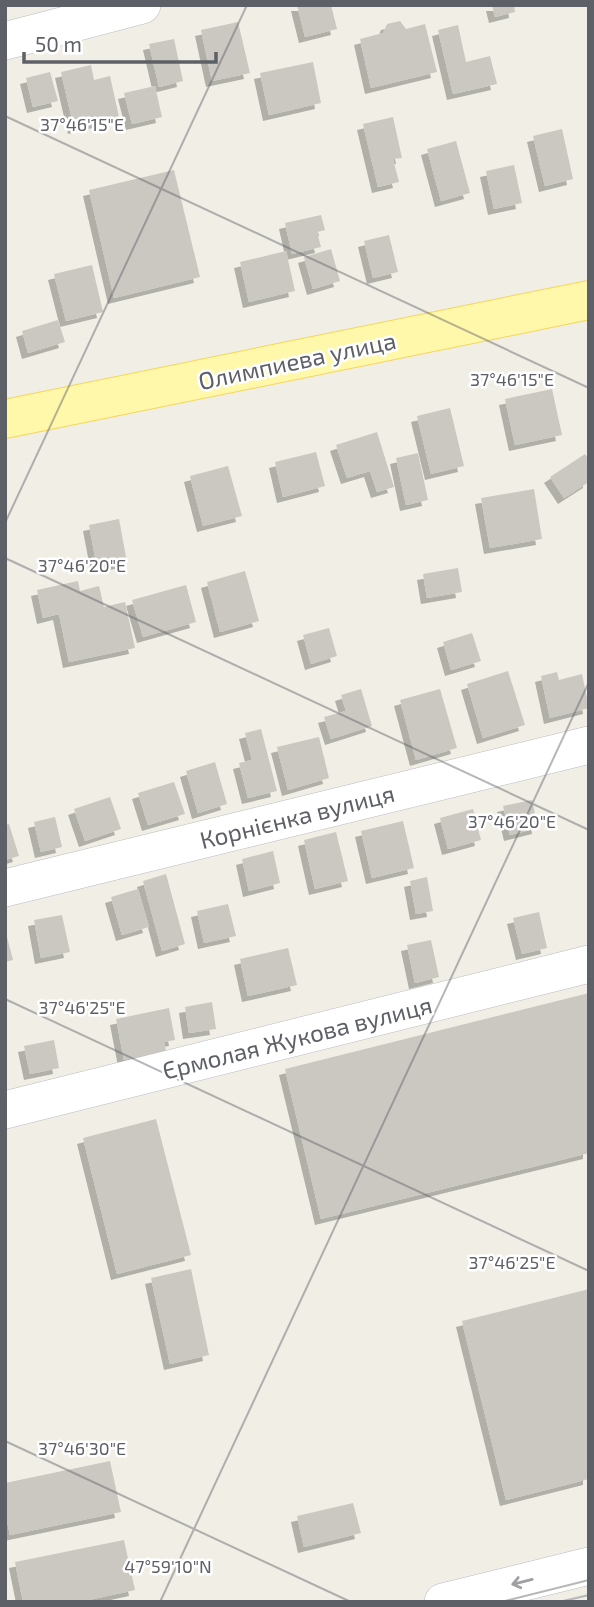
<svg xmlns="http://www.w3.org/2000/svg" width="594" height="1607" viewBox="0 0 594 1607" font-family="'Exo 2',sans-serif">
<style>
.building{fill:#cbc8c2;filter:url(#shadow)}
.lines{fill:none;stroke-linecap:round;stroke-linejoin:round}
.minor-casing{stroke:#babcc1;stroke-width:38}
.major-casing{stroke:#f7d657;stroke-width:40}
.minor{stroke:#fff;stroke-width:37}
.major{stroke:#fff8ab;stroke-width:38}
.tram{stroke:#b6b7b7;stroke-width:2}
.oneway{stroke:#9ea0a3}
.ticks{fill:none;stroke:#5d6066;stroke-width:2;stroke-opacity:0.45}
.labels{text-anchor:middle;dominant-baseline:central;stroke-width:5;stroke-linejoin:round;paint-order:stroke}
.street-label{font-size:24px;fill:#5d6066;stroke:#fff}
.ticks-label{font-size:18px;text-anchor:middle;fill:#5d6066;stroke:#fff;stroke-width:5;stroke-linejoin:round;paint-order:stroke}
</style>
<defs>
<filter id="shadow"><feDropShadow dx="-6" dy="6" stdDeviation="0" flood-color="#0004"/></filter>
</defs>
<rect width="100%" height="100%" fill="#f0eee5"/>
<g class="building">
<path d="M297,5H331L337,29L305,37Z"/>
<path d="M492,5H514L515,12L495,17Z"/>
<path d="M400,21L406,29L425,24L437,72L371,88L360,39L383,33L387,24Z"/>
<path d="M238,22L250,73L212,81L201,30Z"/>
<path d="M458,25L466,62L490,56L497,84L453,94L438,30Z"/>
<path d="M174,39L183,81L159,87L149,44Z"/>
<path d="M313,62L321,103L269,115L260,73Z"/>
<path d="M91,65L94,80L110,76L119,117L74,128L61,72Z"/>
<path d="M50,72L58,101L33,107L26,78Z"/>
<path d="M155,86L162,117L132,124L124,93Z"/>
<path d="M393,117L402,158L393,159L399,182L378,187L363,124Z"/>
<path d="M562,129L573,179L545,186L533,136Z"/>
<path d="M456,141L470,193L441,201L427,149Z"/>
<path d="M514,165L522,203L494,209L486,171Z"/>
<path d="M174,170L200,277L114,298L89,190Z"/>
<path d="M321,215L325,230L317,232L321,247L292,254L285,223Z"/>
<path d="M389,235L398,272L373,278L364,241Z"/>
<path d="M331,249L340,281L313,289L304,257Z"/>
<path d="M286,251L295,291L249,302L240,262Z"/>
<path d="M92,265L103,312L66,321L54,274Z"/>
<path d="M58,320L65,342L28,353L22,331Z"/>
<path d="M552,389L562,435L515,445L505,399Z"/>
<path d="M450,408L464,466L431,474L417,416Z"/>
<path d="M377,432L394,487L377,492L370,471L347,478L336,445Z"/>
<path d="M316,452L325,486L283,497L275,462Z"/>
<path d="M418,453L428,500L406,505L396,458Z"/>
<path d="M585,454L589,460V482L564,498L550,477Z"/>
<path d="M228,466L242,516L203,526L190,476Z"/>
<path d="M534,489L542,539L490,548L481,498Z"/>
<path d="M119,519L127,562L97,567L89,525Z"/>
<path d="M458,568L462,592L427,598L423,574Z"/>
<path d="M245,571L259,621L220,632L207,582Z"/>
<path d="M78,581L80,591L99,586L104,607L125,602L135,648L69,662L59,614L43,618L37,590Z"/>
<path d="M186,585L196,622L143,637L132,600Z"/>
<path d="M329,628L337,656L311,664L303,635Z"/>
<path d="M472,633L481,661L451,670L443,642Z"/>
<path d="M508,671L525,725L483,738L467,684Z"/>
<path d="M557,672L559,680L582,674L589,708L550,718L541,676Z"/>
<path d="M361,689L372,726L331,739L324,717L346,711L341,695Z"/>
<path d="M440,689L457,748L416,760L400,700Z"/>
<path d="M261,729L277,791L248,798L239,763L252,760L245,733Z"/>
<path d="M319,737L329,778L288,790L277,747Z"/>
<path d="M215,762L227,804L198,813L186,771Z"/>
<path d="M174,782L185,814L148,825L138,793Z"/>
<path d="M110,797L121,829L85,841L74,809Z"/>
<path d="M532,800L538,828L510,835L503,806Z"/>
<path d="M473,809L481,840L448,849L440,818Z"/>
<path d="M55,817L62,847L41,852L34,822Z"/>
<path d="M403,821L414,868L372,878L361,831Z"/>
<path d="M9,824L19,856L5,860V825Z"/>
<path d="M336,832L348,881L315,889L304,840Z"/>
<path d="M273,851L280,883L249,891L242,859Z"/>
<path d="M166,874L185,944L162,951L143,881Z"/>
<path d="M427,877L433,911L416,914L410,881Z"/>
<path d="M138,889L149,927L122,935L111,897Z"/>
<path d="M228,904L236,936L204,943L197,911Z"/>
<path d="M539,912L547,948L522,954L513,918Z"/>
<path d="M62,915L70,952L41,958L34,920Z"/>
<path d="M5,929L13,960L5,962Z"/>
<path d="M431,940L439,977L415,983L407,945Z"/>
<path d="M288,948L297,985L248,996L240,959Z"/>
<path d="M589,993V1153L321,1219L285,1069Z"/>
<path d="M212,1002L216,1029L189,1033L185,1007Z"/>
<path d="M169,1008L175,1040L164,1042L166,1051L124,1060L116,1019Z"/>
<path d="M54,1040L59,1068L30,1074L24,1046Z"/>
<path d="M156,1119L191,1255L117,1274L83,1138Z"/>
<path d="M191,1269L209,1355L170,1364L151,1278Z"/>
<path d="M589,1289V1479L506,1500L462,1321Z"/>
<path d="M110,1461L121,1512L10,1535L5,1512V1483Z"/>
<path d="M353,1503L361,1533L304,1547L297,1516Z"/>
<path d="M124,1540L135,1590L79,1602H23L15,1562Z"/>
</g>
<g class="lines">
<g class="minor-casing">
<g id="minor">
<path d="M5,41L142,5"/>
<path d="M5,888L589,745"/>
<path d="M5,1110L589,964"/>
<path d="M443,1602L589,1566"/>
</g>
</g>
<g class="major-casing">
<path id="major" d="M5,419L589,300"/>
</g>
<use href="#minor" class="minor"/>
<use href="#major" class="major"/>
<g class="tram">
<path d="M501,1602L589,1580"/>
<path d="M559,1602L589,1595"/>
</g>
</g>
<defs><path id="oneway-shaft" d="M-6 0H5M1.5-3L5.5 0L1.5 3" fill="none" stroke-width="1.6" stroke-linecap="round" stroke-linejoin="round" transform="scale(1.75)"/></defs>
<use class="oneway" href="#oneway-shaft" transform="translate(522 1582) rotate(166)"/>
<path class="ticks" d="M5,116L589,388M5,523L247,5M5,558L589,830M5,999L589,1271M5,1441L351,1602M160,1602L589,682"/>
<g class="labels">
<g class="street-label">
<text transform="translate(297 360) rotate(-12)">Олимпиева улица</text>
<text transform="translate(297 816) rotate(-14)">Корнієнка вулиця</text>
<text transform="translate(297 1037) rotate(-14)">Єрмолая Жукова вулиця</text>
</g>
</g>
<g class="ticks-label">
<text x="82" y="131">37°46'15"E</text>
<text x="512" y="386">37°46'15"E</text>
<text x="82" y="572">37°46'20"E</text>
<text x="512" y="828">37°46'20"E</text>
<text x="82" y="1014">37°46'25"E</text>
<text x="512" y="1269">37°46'25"E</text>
<text x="82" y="1455">37°46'30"E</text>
<text x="168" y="1573">47°59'10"N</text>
</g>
<rect width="594" height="1607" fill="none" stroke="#5d6066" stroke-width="14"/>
<path d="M24 52v10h192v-10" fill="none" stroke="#5d6066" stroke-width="3.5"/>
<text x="35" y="52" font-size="21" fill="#5d6066" stroke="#ffffff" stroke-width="5" paint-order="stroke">50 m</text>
</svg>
